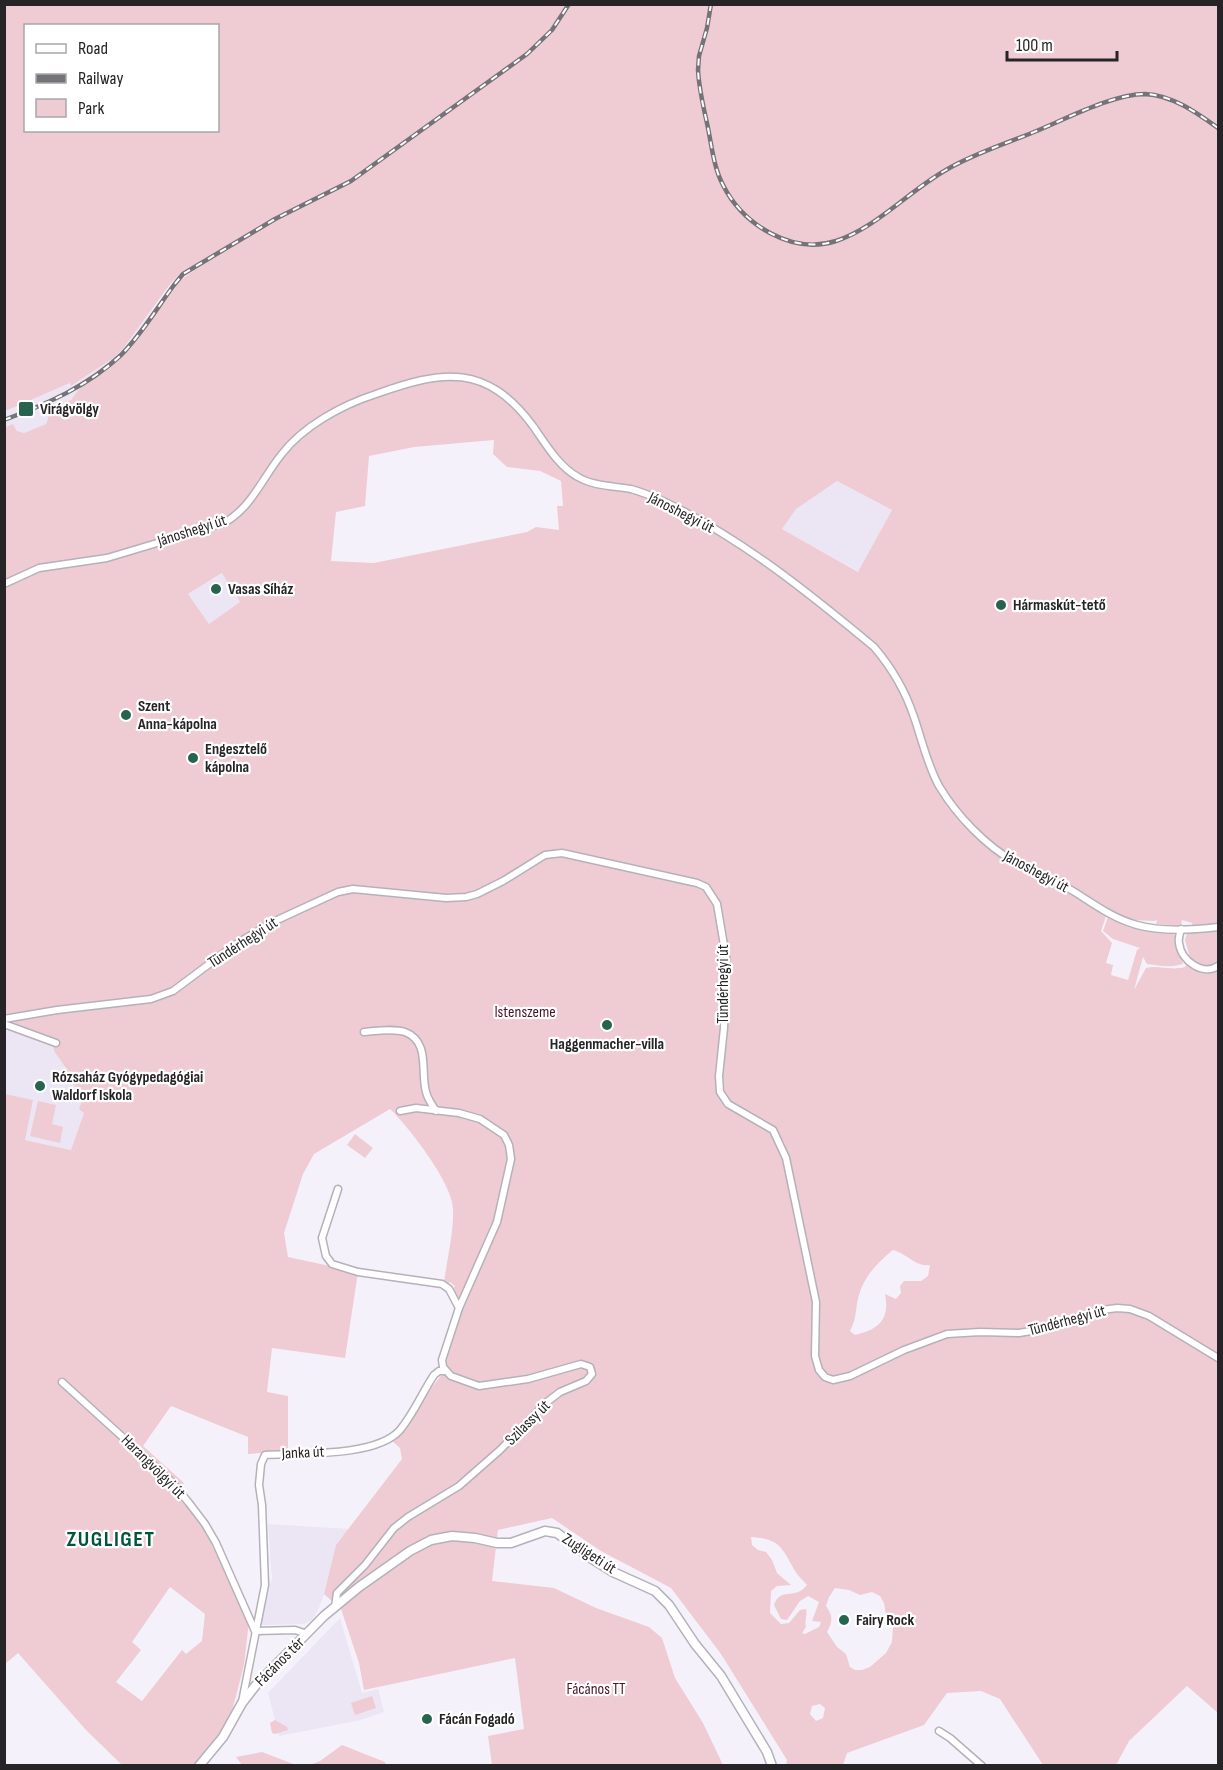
<svg xmlns="http://www.w3.org/2000/svg" width="1223" height="1770" viewBox="0 0 1223 1770" font-family="'Sofia Sans Condensed',sans-serif">
<style>
.built{fill:#ece5f4}
.green{fill:#efcbd3;fill-rule:evenodd}
.lines{fill:none;stroke-linecap:round;stroke-linejoin:round}
.minor-casing{stroke:#b5b1ba;stroke-width:9}
.tertiary-casing{stroke:#b5b1ba;stroke-width:11}
.minor{stroke:#fff;stroke-width:6}
.tertiary{stroke:#fff;stroke-width:8}
.rail-casing{stroke:#767378;stroke-width:4.5}
.rail{stroke:#fff;stroke-width:2;stroke-dasharray:7;stroke-linecap:butt}
.poi-dot{fill:#27634e;stroke:#fff;stroke-width:2}
.labels{text-anchor:middle;dominant-baseline:central;stroke-width:4.5;stroke-linejoin:round;paint-order:stroke}
.poi-label{font-size:16px;font-weight:bold;fill:#262427;stroke:#fff;text-anchor:start}
.street-label{font-size:16px;fill:#262427;stroke:#fff}
.park-label{font-size:16px;fill:#481526;stroke:#fff}
.district-label{font-size:22px;font-weight:bold;letter-spacing:1.5px;fill:#02543d;stroke:#fff}
</style>
<rect width="100%" height="100%" fill="#f5f1fa"/>
<g class="built">
<path d="M233,243V248L201,265L180,281L131,348L119,361L79,389L71,400L47,410L48,419L46,424L24,433L17,431L13,424L5,427L4,411L70,383L72,386L112,359L122,350L177,277L201,260Z"/>
<path d="M837,481L892,510L859,572L782,529L796,509Z"/>
<path d="M223,573L240,603L209,624L188,594Z"/>
<path d="M4,1029L53,1045L54,1051L68,1071L82,1101L84,1113L71,1150L5,1135Z"/>
<path d="M268,1524L349,1529L336,1545L324,1594L318,1610L312,1620L304,1624L263,1625L261,1622L272,1578Z"/>
<path d="M340,1618L362,1693L378,1689L384,1712L361,1720L279,1736L268,1693Z"/>
</g>
<g class="green">
<path d="M5,5H1218V1713L1187,1686L1129,1741L1116,1765H1043L1000,1699L981,1691L947,1693L924,1725L847,1753L843,1765H786L787,1760L721,1654L671,1588L601,1551L552,1518L498,1530L492,1581L554,1588L596,1608L649,1627L662,1638L675,1678L703,1723L723,1765H492L488,1736L524,1729L515,1658L364,1690L359,1663L341,1609L324,1594L336,1545L402,1459L400,1448L390,1439L444,1372L445,1356L466,1297L458,1300L453,1289L455,1286L450,1282L447,1284L444,1282C447,1260 454,1231 453,1209C453,1184 409,1127 390,1109L314,1154L303,1174L284,1233L288,1257L358,1272L345,1358L272,1348L267,1392L288,1396V1451L248,1454V1437L171,1406L143,1446L184,1483L178,1493L204,1529L249,1621L244,1665L230,1719L221,1734L195,1765H122L86,1730L18,1653L5,1664V1094L33,1100L25,1140L71,1150L84,1113L79,1109L82,1101L68,1071L54,1051L53,1046L5,1029V427L13,424L17,431L24,433L46,424L48,419L47,410L71,400L79,389L110,368L131,348L180,281L201,265L233,247L232,243L182,272L171,283L122,350L112,359L71,386L70,383L5,411ZM26,26H218V130H26ZM494,440L493,454L507,467L540,471L561,481L563,506H557L559,530L536,527L527,532L374,563L331,561L336,512L365,506L369,456L414,447ZM837,481L892,510L858,572L782,529L796,509ZM222,573L240,602L209,624L188,594ZM1108,910L1133,920L1154,921L1157,920L1156,924L1181,926L1182,920L1192,923L1193,931L1187,933L1185,940L1190,958L1185,967C1170,971 1159,965 1146,968L1134,990L1143,957L1147,964C1160,966 1170,968 1183,964L1174,933L1128,927L1108,917L1103,931L1113,939L1140,948L1137,950L1128,980L1111,975L1113,965L1106,963L1112,943L1101,931ZM893,1250C908,1254 915,1267 930,1265L928,1276L921,1281H904L900,1286L901,1293L896,1299L885,1294C890,1319 879,1330 855,1335L850,1331C857,1317 855,1312 858,1299C863,1277 877,1263 893,1250ZM751,1537C783,1539 782,1550 797,1574C800,1578 804,1581 807,1585C794,1601 781,1586 774,1605L781,1619L787,1620L800,1601L808,1596L819,1602L812,1621L821,1622L819,1627L805,1634L802,1633L806,1627C804,1620 808,1616 806,1609L800,1610L789,1623L781,1624L770,1613L771,1591L777,1586L791,1585L777,1573L772,1560L766,1552L758,1550L752,1545ZM170,1587L205,1614L202,1641L186,1654L182,1650L142,1701L116,1682L141,1650L132,1642ZM835,1588L849,1590L860,1595L872,1592L880,1596L884,1603L887,1621L893,1627L892,1642L886,1653L870,1667L862,1670H855L850,1667L846,1654L837,1647L827,1632C833,1621 833,1616 826,1606L829,1597ZM820,1704L825,1708L823,1718L816,1721L810,1714L812,1706Z"/>
<path d="M38,1101L56,1105L52,1124L63,1127L60,1143L30,1136Z"/>
<path d="M355,1134L373,1148L365,1158L347,1145Z"/>
<path d="M372,1696L376,1708L355,1715L351,1703Z"/>
<path d="M275,1720L287,1727L288,1730L275,1734L272,1733L270,1723Z"/>
<path d="M342,1745L385,1762L386,1765H310L320,1761Z"/>
<path d="M262,1752L296,1765H242L236,1757Z"/>
</g>
<g class="lines">
<g class="minor-casing">
<g id="minor">
<path d="M4,584L39,568L107,558L224,523C251,508 262,479 281,455C303,426 342,405 376,394C443,370 486,363 533,426C545,443 559,467 578,477C593,486 613,486 631,489C642,492 654,497 665,502C741,538 809,593 874,647C892,668 905,690 914,717C922,740 927,764 939,786C957,816 985,845 1016,863C1034,873 1055,880 1073,891C1094,904 1112,918 1137,925C1162,932 1193,930 1218,927"/>
<path d="M1181,929C1180,933 1178,938 1179,943C1181,961 1203,976 1218,966"/>
<path d="M4,1019L57,1010L151,999L173,991L236,944L275,921L338,892L353,889L446,898L466,897L477,894L503,881L545,855L562,853L697,883L706,887L717,904L726,957L724,1028L719,1076L720,1092L728,1104L773,1130L786,1158L816,1302L815,1356L819,1370L825,1377L833,1380L850,1376L904,1350L947,1334L980,1332L1019,1333L1037,1330L1102,1310L1117,1308L1130,1309L1149,1316L1218,1358"/>
<path d="M4,1024L56,1043"/>
<path d="M364,1032C376,1031 393,1028 405,1032C432,1042 419,1076 427,1095C429,1101 433,1106 436,1111"/>
<path d="M338,1189L322,1238L326,1256L332,1264L358,1272L442,1284L449,1289L459,1308"/>
<path d="M62,1382L172,1482L189,1503L205,1524L216,1543L255,1631"/>
<path d="M335,1607L337,1593L365,1565L394,1528L408,1517L459,1486L500,1450L547,1402L560,1392L586,1381L592,1374L590,1367L581,1364L528,1379L479,1386L451,1376L443,1367L442,1360L459,1308L497,1222L511,1159L509,1145L504,1135L480,1119L459,1113L416,1108L400,1111"/>
<path d="M256,1631L295,1630L307,1634"/>
<path d="M242,1702L265,1585L262,1505L259,1485L261,1464L265,1455C300,1453 377,1457 400,1430C414,1413 422,1393 434,1375L439,1371H445"/>
<path d="M939,1731L950,1738L982,1766"/>
</g>
</g>
<g class="tertiary-casing">
<path id="tertiary" d="M199,1766L223,1737L242,1703L256,1685L324,1616L359,1587L410,1551L431,1540L452,1536L475,1538L497,1543H511L545,1531L557,1533L591,1558L613,1572L655,1591L669,1605L695,1644L721,1676L767,1752L772,1766"/>
</g>
<use href="#minor" class="minor"/>
<use href="#tertiary" class="tertiary"/>
<g class="rail-casing">
<g id="rail">
<path d="M711,4L707,28L699,56L698,70C699,90 704,109 708,128C712,148 714,168 723,185C743,225 792,255 836,241C876,228 909,191 946,170C973,154 1005,144 1034,132C1064,120 1112,94 1145,94C1172,95 1197,113 1218,128"/>
<path d="M4,420C47,404 88,386 121,355C141,335 157,308 174,285L183,274L275,219L351,181L527,54L552,30L569,4"/>
</g>
</g>
<use href="#rail" class="rail"/>
</g>
<g class="poi-dot">
<rect x="18" y="401" width="16" height="16" rx="3"/>
<circle cx="216" cy="589" r="6"/>
<circle cx="1001" cy="605" r="6"/>
<circle cx="126" cy="715" r="6"/>
<circle cx="193" cy="758" r="6"/>
<circle cx="607" cy="1025" r="6"/>
<circle cx="40" cy="1086" r="6"/>
<circle cx="844" cy="1620" r="6"/>
<circle cx="427" cy="1719" r="6"/>
</g>
<g class="labels">
<g class="poi-label">
<text x="40" y="409">Virágvölgy</text>
<text x="228" y="589">Vasas Síház</text>
<text x="1013" y="605">Hármaskút-tető</text>
<text x="138" y="706">Szent<tspan x="138" dy="18">Anna-kápolna</tspan></text>
<text x="205" y="749">Engesztelő<tspan x="205" dy="18">kápolna</tspan></text>
<text x="607" y="1044" text-anchor="middle">Haggenmacher-villa</text>
<text x="52" y="1077">Rózsaház Gyógypedagógiai<tspan x="52" dy="18">Waldorf Iskola</tspan></text>
<text x="856" y="1620">Fairy Rock</text>
<text x="439" y="1719">Fácán Fogadó</text>
</g>
<g class="street-label">
<text transform="translate(681 513) rotate(27)">Jánoshegyi út</text>
<text transform="translate(192 531) rotate(-18)">Jánoshegyi út</text>
<text transform="translate(1036 872) rotate(28)">Jánoshegyi út</text>
<text transform="translate(243 943) rotate(-33)">Tündérhegyi út</text>
<text transform="translate(723 984) rotate(-90)">Tündérhegyi út</text>
<text transform="translate(1067 1321) rotate(-15)">Tündérhegyi út</text>
<text transform="translate(528 1423) rotate(-45)">Szilassy út</text>
<text transform="translate(303 1453) rotate(-3)">Janka út</text>
<text transform="translate(153 1467) rotate(45)">Harangvölgyi út</text>
<text transform="translate(589 1554) rotate(33)">Zugligeti út</text>
<text transform="translate(280 1662) rotate(-45)">Fácános tér</text>
</g>
<g class="park-label">
<text x="525" y="1012">Istenszeme</text>
<text x="596" y="1689">Fácános TT</text>
</g>
<g class="district-label">
<text x="111" y="1539">ZUGLIGET</text>
</g>
</g>
<rect width="1223" height="1770" fill="none" stroke="#262427" stroke-width="12"/>
<rect x="24" y="24" width="195" height="108" fill="#ffffff" stroke="#a8a7a9" stroke-width="1.5"/>
<rect x="36" y="44" width="30" height="9" fill="#ffffff" stroke="#a8a7a9" stroke-width="1.5"/>
<text x="78" y="54" font-size="18" fill="#262427">Road</text>
<rect x="36" y="74" width="30" height="9" fill="#767378" stroke="#a8a7a9" stroke-width="1.5"/>
<text x="78" y="84" font-size="18" fill="#262427">Railway</text>
<rect x="36" y="99" width="30" height="18" fill="#efcbd3" stroke="#a8a7a9" stroke-width="1.5"/>
<text x="78" y="114" font-size="18" fill="#262427">Park</text>
<path d="M1007 51v9h110v-9" fill="none" stroke="#262427" stroke-width="3"/>
<text x="1016" y="51" font-size="18" fill="#262427" stroke="#ffffff" stroke-width="4.5" paint-order="stroke">100 m</text>
</svg>
